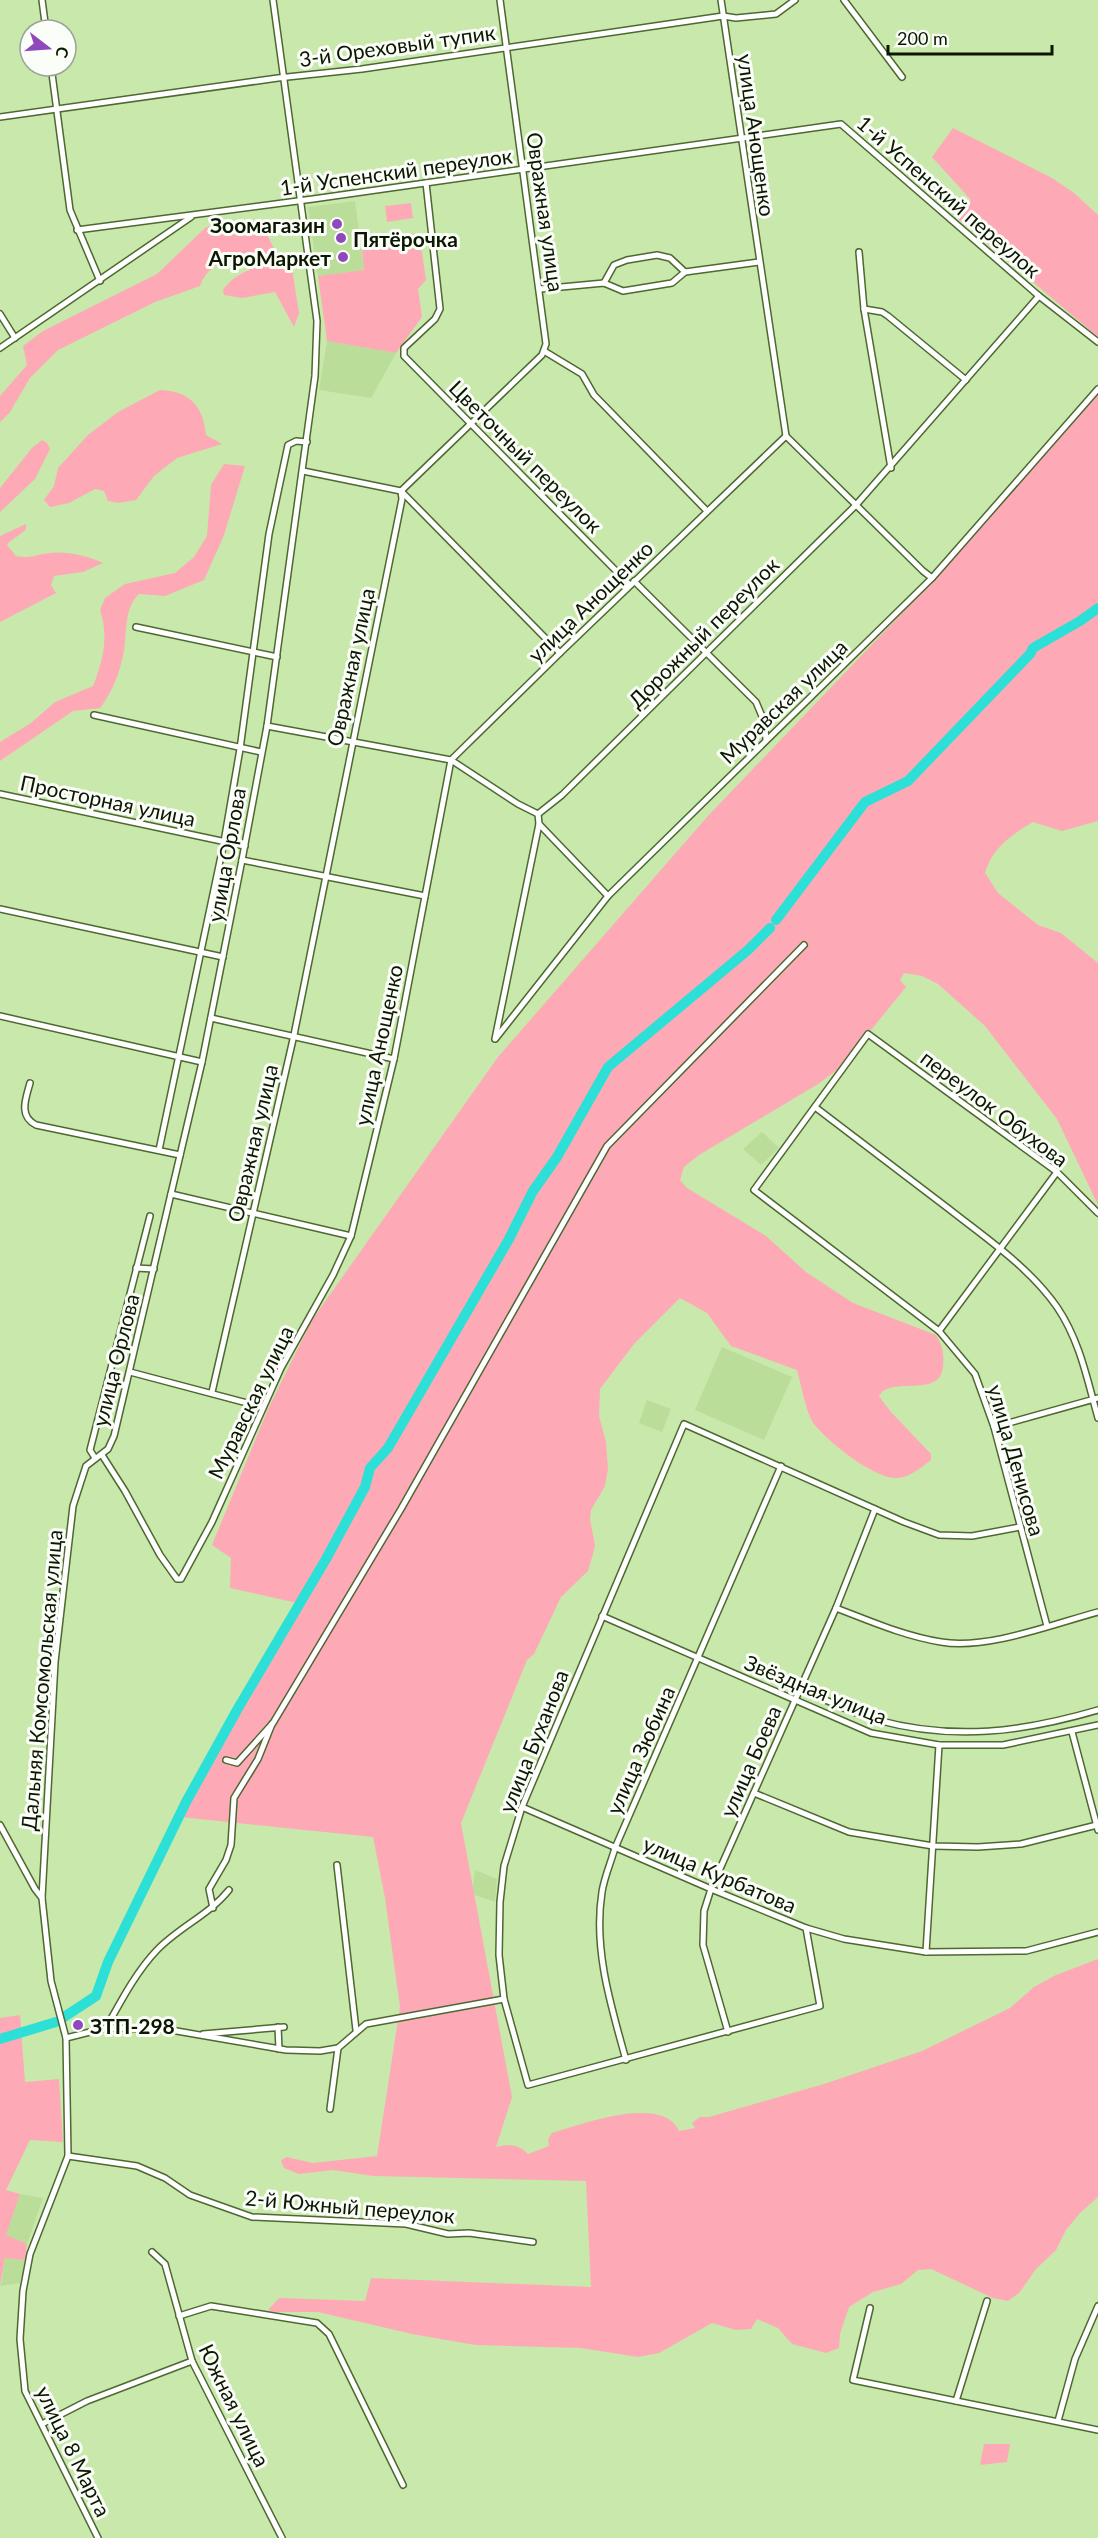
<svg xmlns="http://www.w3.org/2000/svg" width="1098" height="2538" viewBox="0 0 1098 2538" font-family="Lato,sans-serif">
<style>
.built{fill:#badd99}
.green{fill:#feaab6}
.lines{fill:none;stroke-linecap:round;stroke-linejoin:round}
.river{stroke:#2cdfd7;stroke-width:10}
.minor-casing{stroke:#4d6831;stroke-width:8}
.minor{stroke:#fff;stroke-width:5}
.poi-dot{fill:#9049bc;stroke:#fbfef8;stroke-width:2}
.labels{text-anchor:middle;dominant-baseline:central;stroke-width:6;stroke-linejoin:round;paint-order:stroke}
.street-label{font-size:21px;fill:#0c1702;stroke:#fbfef8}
.poi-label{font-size:21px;font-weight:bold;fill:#0c1702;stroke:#fbfef8;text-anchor:end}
</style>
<rect width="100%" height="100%" fill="#c9e8ab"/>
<g class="built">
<path d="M355,201L364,270L318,276L308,207Z"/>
<path d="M327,341L396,353L371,398L319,390Z"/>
<path d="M762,1132L779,1148L761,1165L743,1149Z"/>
<path d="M722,1347L792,1377L764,1440L695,1410Z"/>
<path d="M647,1400L671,1409L662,1432L639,1423Z"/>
<path d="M475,1870L497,1879L495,1902L472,1894Z"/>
<path d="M20,2194L43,2198L27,2244L6,2235Z"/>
<path d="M5,2258L25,2260L20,2283L1,2286Z"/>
</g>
<g class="green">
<path d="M953,128L1052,178L1074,193L1098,215V337L956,217L971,200L932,157Z"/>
<path d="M411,203L413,218L387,222L385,206Z"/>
<path d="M239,221L262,224L277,255L291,262L299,313L294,327L275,292L242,298L224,295L223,290C233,276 245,272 260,265L254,258C230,259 209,261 200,286L155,302L58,350L30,378L10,412L0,422V396L27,365L23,346L43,331L157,274L205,228L217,223Z"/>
<path d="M419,233L426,280L418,289L422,317L396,353L327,341L318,276L364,270L361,239Z"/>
<path d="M160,390C189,391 203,405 206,435L222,444L177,458L154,476L136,500L118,503L108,501L104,491L95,489L69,503L50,507L44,500L54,486L58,468L88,435L118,412Z"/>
<path d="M1098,392V821L1062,831L1033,822C1011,835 992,848 985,873L998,893L1038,925L1061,933L1098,963V1205L1057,1119L985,1026L938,984L922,976L904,973L900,980L906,987L841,1067L818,1084L699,1155L684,1167L680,1180L687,1188L766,1236L806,1272L853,1303L936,1335C943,1347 944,1353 943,1367C940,1399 891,1375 879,1396L891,1412L931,1454V1460C921,1467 911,1477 898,1478C875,1480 828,1442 814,1424C806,1413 801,1384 797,1370L731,1346L707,1313L680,1298L634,1344L600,1389L599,1416L606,1442L608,1469L605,1486L591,1510L590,1519L595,1545L593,1554L588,1571L561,1597L534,1654L527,1660L461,1823L512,2097L496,2147C509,2144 519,2144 528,2154L549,2146L548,2139L552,2133C582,2124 663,2094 679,2131L695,2128L692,2123L700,2117H709L824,2084L922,2051L1010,2008L1034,1987L1056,1975L1098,1959V2197L1080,2213L1066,2230L1056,2250L1036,2269L1019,2293L1008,2301L993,2298L931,2269L918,2270L901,2284L873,2292L849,2307L840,2334L839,2348L826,2353L792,2344L778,2328L757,2319L751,2329L736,2330L712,2323L659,2353L638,2357L581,2348L475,2345L412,2334L318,2312H274L268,2310L279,2298L365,2301L371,2278L591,2287L586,2181L373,2176L333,2170L299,2174L284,2168L281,2161L286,2157L313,2163L377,2156L400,2007L385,1898L373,1837L180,1817L297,1603L230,1588L231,1558L212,1545L268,1409L312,1320L498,1057L707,817L906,609L1048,451Z"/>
<path d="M42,440L47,443L50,449L35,479L0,512V488L32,448Z"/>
<path d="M224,464L245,466L224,535L204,580L165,596L139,594C124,608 127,631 124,651C120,672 113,691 100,708L73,711L0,761V742L31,723L55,702L93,686C103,661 109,636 100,610L105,598L125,584L175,573L194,557L207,536L211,485Z"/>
<path d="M26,524V529C20,536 12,538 7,545L16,556C35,559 35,554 50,553C68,551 87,556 103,563L83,572L54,576L51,585L56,593L0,622V536Z"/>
<path d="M20,2015L25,2082L59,2079L63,2142L30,2140L6,2190L20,2194L6,2235L27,2244L25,2260L5,2258L0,2286V2018Z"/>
<path d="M984,2444H1010L1007,2462L980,2465Z"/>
</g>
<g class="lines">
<g class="river">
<path d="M776,920L865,802L908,781L1030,654L1033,648L1080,621L1098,608"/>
<path d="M64,2017L96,1996L108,1962L186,1802L237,1710L326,1559L365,1487L370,1468L388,1448L509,1239L533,1191L557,1157L608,1067L748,950L770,928"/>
<path d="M0,2039L56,2022"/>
</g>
<g class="minor-casing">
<g id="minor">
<path d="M42,0L46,30"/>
<path d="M721,0L786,436"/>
<path d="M844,0L902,77"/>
<path d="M51,66L70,210L100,281"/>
<path d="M0,117L278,78L362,69L723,16L736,18L776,14L795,0"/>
<path d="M426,183L440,309L435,319L404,348V356L630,585"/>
<path d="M77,230L313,199L841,124L1039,296L1098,342"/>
<path d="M859,252L864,309L891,468"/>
<path d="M604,283L614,265L627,260L657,255L670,258L685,272"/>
<path d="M540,289L604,283L623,291L672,283L685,272L759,262"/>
<path d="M864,309L882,312L888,316L966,380"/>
<path d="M0,314L15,338"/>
<path d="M0,348L191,217"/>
<path d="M544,351L582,374L594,395L707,511"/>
<path d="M786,436L923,571L932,578"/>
<path d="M303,471L401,491"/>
<path d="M401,491L542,355L546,344L500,0"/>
<path d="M402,492L560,653"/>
<path d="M634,581L756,702L764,721L766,739"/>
<path d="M136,627L277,657"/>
<path d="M94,715L261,752"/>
<path d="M267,726L451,760L518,804L538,814"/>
<path d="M0,794L245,846"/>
<path d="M539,824L608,896"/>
<path d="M242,860L425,896"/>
<path d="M0,909L223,957"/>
<path d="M0,1016L202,1062"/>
<path d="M211,1018L394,1059"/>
<path d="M496,1038L608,896L932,578L1098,389"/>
<path d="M495,1039L539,824L538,814L562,795L856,505L1039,296"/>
<path d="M30,1083C26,1098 18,1116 36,1125L180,1155"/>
<path d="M815,1107C859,1141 904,1175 949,1209C987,1239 1029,1267 1057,1307C1080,1341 1087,1379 1098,1418"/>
<path d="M159,1150L224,842L240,749L269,534L288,445L296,441L307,442"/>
<path d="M171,1194L351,1236"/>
<path d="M136,1268L154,1269"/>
<path d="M939,1331L1057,1172"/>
<path d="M130,1372L262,1407"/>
<path d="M212,1392L294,1035L402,499L401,491"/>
<path d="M994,1427L1098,1398"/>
<path d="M102,1455L125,1491L160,1555L177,1579H181L212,1522L281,1368L333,1275L351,1236L394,1059L451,760L560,653L786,436"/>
<path d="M95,1458L90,1450L150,1216"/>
<path d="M836,1608C870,1621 904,1636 941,1642C987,1650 1053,1624 1098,1612"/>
<path d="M602,1616L871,1733L939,1745H1003L1098,1725"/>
<path d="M1047,1626L994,1427L975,1374L939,1331L754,1190L868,1034L1057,1172L1098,1213"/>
<path d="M800,1689C825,1699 851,1713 877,1720C954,1741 1023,1732 1098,1710"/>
<path d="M1072,1732L1098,1830"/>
<path d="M226,1760L237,1763L273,1723L401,1509L607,1146L804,945"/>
<path d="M754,1793L849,1832L933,1846L978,1847L1021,1844L1097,1825"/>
<path d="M522,1807L711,1889L806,1928L844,1939L926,1952L1026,1951L1098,1932"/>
<path d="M0,1825L35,1889L42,1898"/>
<path d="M337,1865L356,2030"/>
<path d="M213,1908L209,1889L226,1860L231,1845L234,1798L258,1759L272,1724"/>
<path d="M806,1928L820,2006L528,2085L504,1999L499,1955L500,1902L504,1866L522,1807L684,1424L904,1522L939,1535L972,1536L1020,1527"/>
<path d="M926,1952L939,1745"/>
<path d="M278,2027L279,2049"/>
<path d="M106,2028C121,2001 136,1972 157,1950C179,1927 209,1915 229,1890"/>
<path d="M728,2032L703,1945L704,1911L711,1889L836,1608L875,1509"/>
<path d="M203,2034L284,2027"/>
<path d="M66,2038L106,2028L165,2029L286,2050L320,2051L338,2048L366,2024L504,1999"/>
<path d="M626,2060C611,2006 593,1949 602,1892C604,1878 611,1862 615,1848L781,1466"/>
<path d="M330,2109L338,2048"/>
<path d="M68,2156L137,2166L165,2178L190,2195L252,2217L406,2224L448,2234L469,2233L533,2242"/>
<path d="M152,2252L165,2264L192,2361L282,2538"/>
<path d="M870,2308L853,2380L1098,2430"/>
<path d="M179,2316L211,2306L317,2323L329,2334L403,2485"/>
<path d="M956,2401L987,2301"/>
<path d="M1058,2421L1075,2359L1098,2306"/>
<path d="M42,2424L87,2401L192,2361"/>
<path d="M98,2538L25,2391L20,2339L23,2291L30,2254L68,2156L66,2038L51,1981L42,1898L55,1662L73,1506L86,1466L108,1449L114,1436L202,1062L242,860L267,726L315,376L317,321L273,0"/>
</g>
</g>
<use href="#minor" class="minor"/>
</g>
<g class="poi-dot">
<circle cx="337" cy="224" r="6"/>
<circle cx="341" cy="238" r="6"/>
<circle cx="343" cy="257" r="6"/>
<circle cx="78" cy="2025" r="6"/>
</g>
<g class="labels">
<g class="street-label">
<text transform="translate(397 45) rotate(-8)">3-й Ореховый тупик</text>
<text transform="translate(757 135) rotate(82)">улица Анощенко</text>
<text transform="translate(396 171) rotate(-8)">1-й Успенский переулок</text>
<text transform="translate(949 196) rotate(41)">1-й Успенский переулок</text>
<text transform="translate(546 212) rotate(82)">Овражная улица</text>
<text transform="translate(526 456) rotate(45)">Цветочный переулок</text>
<text transform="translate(590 601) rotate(-44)">улица Анощенко</text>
<text transform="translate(703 632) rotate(-45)">Дорожный переулок</text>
<text transform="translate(350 667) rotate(-78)">Овражная улица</text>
<text transform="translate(783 701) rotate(-44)">Муравская улица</text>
<text transform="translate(108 800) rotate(12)">Просторная улица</text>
<text transform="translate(226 855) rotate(-80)">улица Орлова</text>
<text transform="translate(378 1045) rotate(-78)">улица Анощенко</text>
<text transform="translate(995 1108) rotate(37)">переулок Обухова</text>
<text transform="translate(252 1143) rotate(-77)">Овражная улица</text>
<text transform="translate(115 1360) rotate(-76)">улица Орлова</text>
<text transform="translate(250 1402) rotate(-64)">Муравская улица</text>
<text transform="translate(1017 1460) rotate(74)">улица Денисова</text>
<text transform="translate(41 1680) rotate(-85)">Дальняя Комсомольская улица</text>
<text transform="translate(816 1689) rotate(22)">Звёздная улица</text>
<text transform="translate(533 1741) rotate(-68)">улица Буханова</text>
<text transform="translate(640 1750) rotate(-66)">улица Зюбина</text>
<text transform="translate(750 1761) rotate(-66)">улица Боева</text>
<text transform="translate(720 1874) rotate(23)">улица Курбатова</text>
<text transform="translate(350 2206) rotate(5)">2-й Южный переулок</text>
<text transform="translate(235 2405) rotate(64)">Южная улица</text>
<text transform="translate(74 2451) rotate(64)">улица 8 Марта</text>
</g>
<g class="poi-label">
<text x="325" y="224">Зоомагазин</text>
<text x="353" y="238" text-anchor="start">Пятёрочка</text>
<text x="331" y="257">АгроМаркет</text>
<text x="90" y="2025" text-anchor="start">ЗТП-298</text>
</g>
</g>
<g transform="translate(48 48) rotate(107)"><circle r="28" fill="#fbfef8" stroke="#9ba296" stroke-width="1.5"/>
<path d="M0-4.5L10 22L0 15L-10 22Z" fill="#9049bc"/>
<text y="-9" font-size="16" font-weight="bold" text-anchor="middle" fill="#0c1702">С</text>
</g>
<path d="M888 45v9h164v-9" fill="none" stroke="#0c1702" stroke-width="3"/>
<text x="897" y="45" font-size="18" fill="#0c1702" stroke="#fbfef8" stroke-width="4.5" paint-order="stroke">200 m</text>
</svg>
